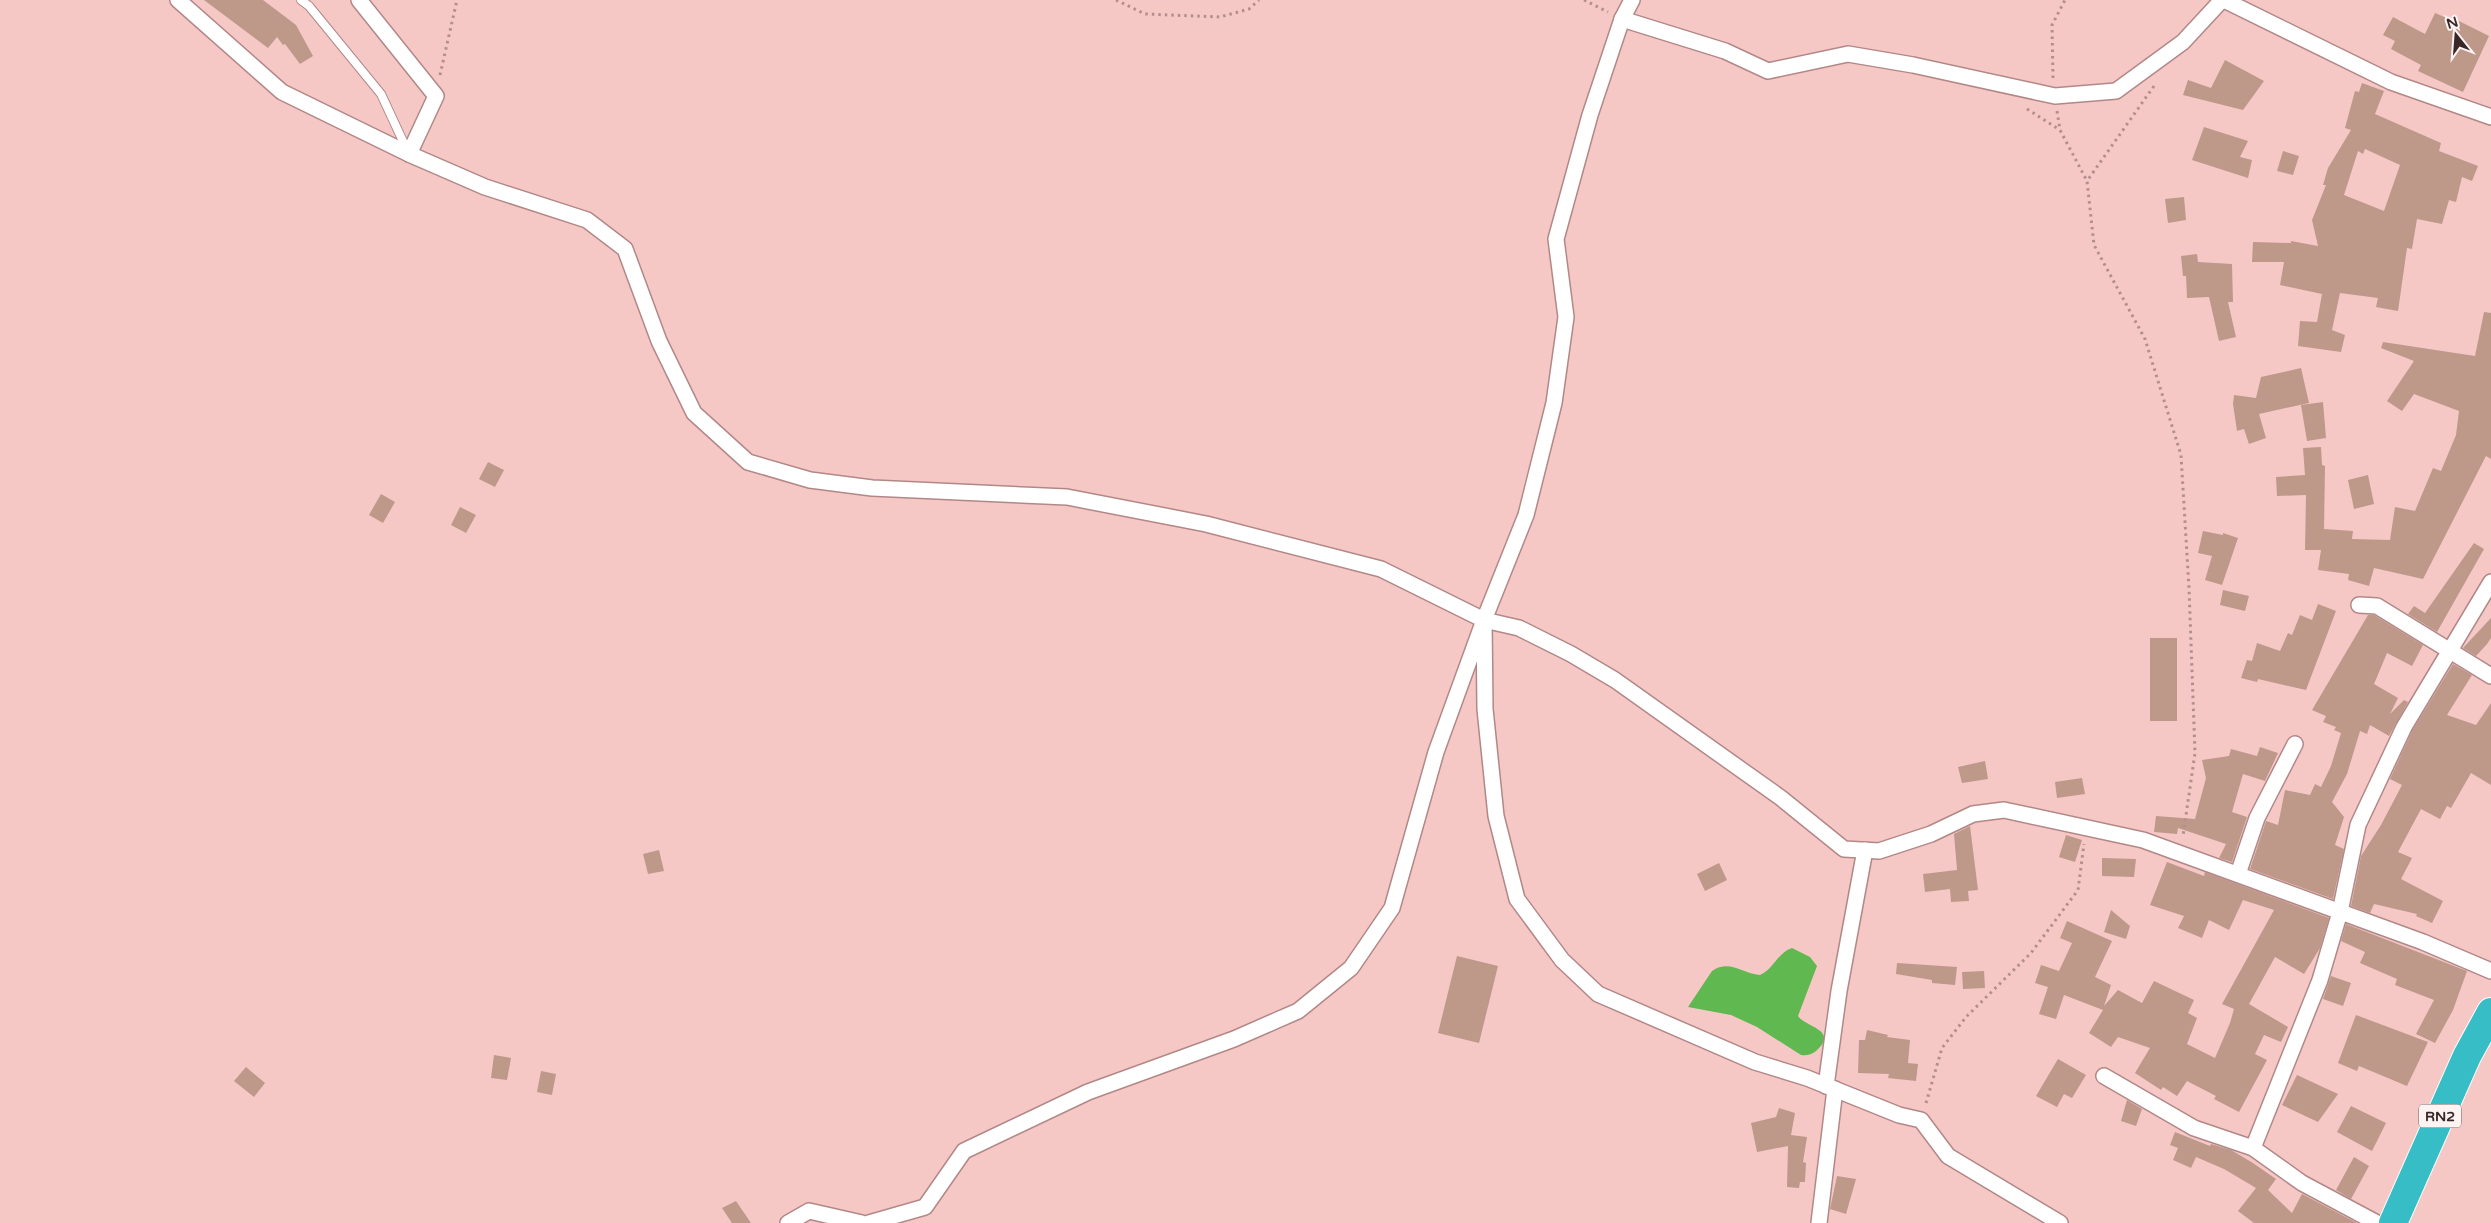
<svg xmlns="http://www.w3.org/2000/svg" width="2491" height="1223" viewBox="0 0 2491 1223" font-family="'Varela Round',sans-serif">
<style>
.forest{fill:#5fb850}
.building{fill:#be9889;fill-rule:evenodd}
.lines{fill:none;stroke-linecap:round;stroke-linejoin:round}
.lane-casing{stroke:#b28887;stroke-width:10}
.street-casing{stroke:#b28887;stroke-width:18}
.highway-casing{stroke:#fff;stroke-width:30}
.path{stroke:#b28f8d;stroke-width:3;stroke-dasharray:2.5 4;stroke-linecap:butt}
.lane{stroke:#fff;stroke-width:8}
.street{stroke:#fff;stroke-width:15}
.highway{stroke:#36bdc5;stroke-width:28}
.labels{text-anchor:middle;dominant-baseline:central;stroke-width:4;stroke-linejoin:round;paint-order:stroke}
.shield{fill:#fcf3f3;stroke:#736464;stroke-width:1}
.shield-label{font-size:14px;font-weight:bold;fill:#382726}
</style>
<rect width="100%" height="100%" fill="#f5c8c6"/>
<path class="forest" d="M1792,948L1810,957L1817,966L1798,1016C1805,1027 1840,1030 1816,1051C1811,1055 1806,1056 1801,1055L1757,1027L1731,1015L1688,1007L1712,971C1730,959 1742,974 1760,975C1774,969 1777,953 1792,948Z"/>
<g class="building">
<path d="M204,0H263L296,25L313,56L300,64L285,44L283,45L277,37L268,48Z"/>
<path d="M2435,13L2456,22L2457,20L2489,36L2463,92L2418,71L2421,65L2391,49L2395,41L2383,35L2393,17L2425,34Z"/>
<path d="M2225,60L2264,81L2243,110L2183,95L2188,80L2211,88Z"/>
<path d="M2362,83L2384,91L2375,114L2441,143L2439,151L2478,166L2472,181L2462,177L2456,202L2449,200L2442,224L2417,219L2412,249L2407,248L2398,311L2376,307L2378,298L2340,293L2332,330L2345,335L2341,352L2298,346L2300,321L2317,322L2322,294L2280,285L2284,262H2252L2253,242L2291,243V241L2318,246L2312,220L2326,185H2323L2328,168L2351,130L2345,128L2355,91L2359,92ZM2365,149L2400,165L2384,211L2344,195L2358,151L2363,154Z"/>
<path d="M2204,127L2248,141L2240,157L2252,160L2248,178L2192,160Z"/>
<path d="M2283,151L2299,156L2293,175L2277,171Z"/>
<path d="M2184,197L2186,220L2168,223L2165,199Z"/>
<path d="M2197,254L2198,262L2232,264L2233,302H2228L2236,337L2219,341L2209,297L2187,298L2186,276H2183L2181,256Z"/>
<path d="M2484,312L2491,313V459L2486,456L2423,579L2374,568L2369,586L2348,580L2349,574L2318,570L2321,550H2305L2306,495L2277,496L2276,477L2305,475L2303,448L2321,447L2322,465L2325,466L2324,529L2353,531L2352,539L2390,540L2395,507L2415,511L2433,468L2441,471L2456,435L2459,411L2414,394L2402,411L2387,401L2414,361L2381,348L2383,342L2475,356Z"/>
<path d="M2301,368L2309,403L2259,414L2266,438L2249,444L2244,429L2237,431L2233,404L2234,395L2256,398L2261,377Z"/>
<path d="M2323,402L2326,438L2307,441L2301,405Z"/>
<path d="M488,462L504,470L495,487L479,479Z"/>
<path d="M2368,475L2374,504L2354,509L2348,480Z"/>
<path d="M381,494L395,502L383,523L369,515Z"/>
<path d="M460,507L476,515L466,533L451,525Z"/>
<path d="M2203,531L2223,535V533L2238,538L2222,585L2205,580L2212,556L2198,553Z"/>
<path d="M2474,543L2484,549L2437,632L2408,614L2414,606L2425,613Z"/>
<path d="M2223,590L2249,596L2245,611L2220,605Z"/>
<path d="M2318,604L2336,611L2306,690L2258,679L2257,682L2241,678L2247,660L2252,661L2257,643L2280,651L2288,633L2292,635L2300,615L2312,620Z"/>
<path d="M2368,615H2374L2423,645L2412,666L2387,653L2374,684L2398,698L2390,714L2404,700L2408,702L2389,736L2370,725L2367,734L2360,731L2347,774L2332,802L2344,817L2335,845L2344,849L2333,899L2250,869L2266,821L2278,825L2285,790L2310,795L2315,784L2321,787L2331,766L2341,733L2334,730L2336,727L2323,722L2326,716L2312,710Z"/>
<path d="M2491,618V638L2487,644L2476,656L2463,648Z"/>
<rect x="2150" y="638" width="27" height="83"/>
<path d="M2453,664L2472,675L2447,715L2476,725L2491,703V785L2471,773L2451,808L2447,806L2440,819L2421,809L2398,852L2412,858L2401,879L2443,901L2432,923L2416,916L2417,914L2374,904L2370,913L2351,906L2361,856L2381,825L2402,785L2390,779L2412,731Z"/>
<path d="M2260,747L2278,753L2265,781L2243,774L2232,812L2247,817L2232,862L2219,858L2226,844L2178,828L2177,834L2154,832L2156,816L2195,819L2206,778L2202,760L2229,756L2231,749L2257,756Z"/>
<path d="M1985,761L1988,779L1962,783L1958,767Z"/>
<path d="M2082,778L2085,794L2057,798L2055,782Z"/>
<path d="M1970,826L1978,890L1968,891L1969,901L1951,902L1950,889L1925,892L1923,874L1957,870L1954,834Z"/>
<path d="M2066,835L2082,840L2075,862L2059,857Z"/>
<path d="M659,850L664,871L648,874L643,854Z"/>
<path d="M2102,858L2136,859L2134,877L2102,876Z"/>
<path d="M2167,862L2204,876L2205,872L2329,918L2320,948L2304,974L2275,957L2249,1004L2288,1027L2281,1042L2264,1035L2255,1054L2267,1060L2239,1112L2214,1099L2216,1096L2187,1081L2177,1096L2163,1087L2161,1090L2135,1073L2150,1048L2118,1037L2111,1047L2089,1033L2103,1010L2064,995L2056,1019L2039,1014L2048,987L2035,983L2041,965L2059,971L2072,943L2060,938L2067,921L2112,941L2095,977L2111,985L2104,1006L2118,990L2142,1003L2154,981L2194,1000L2188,1013L2197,1018L2187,1044L2215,1058L2230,1023L2234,1009L2222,1004L2274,910L2243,900L2229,930L2209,920L2202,938L2178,928L2184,916L2150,905Z"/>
<path d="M1719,863L1727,880L1705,891L1697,874Z"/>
<path d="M2111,910L2130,926L2126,939L2104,932Z"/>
<path d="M2346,924L2467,971L2453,1010L2435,1043L2416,1034L2434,1000L2395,985L2397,979L2360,963L2365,952L2341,941Z"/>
<path d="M1457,956L1498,966L1479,1043L1438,1033Z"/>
<path d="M1897,963L1957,967L1955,985L1932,983V980L1896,974Z"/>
<path d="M1984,971L1985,988L1963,989L1962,972Z"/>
<path d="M2331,976L2351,983L2343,1006L2323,999Z"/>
<path d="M2356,1015L2428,1042L2407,1086L2359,1066L2357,1071L2338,1063Z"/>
<path d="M1867,1030L1888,1035L1887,1037L1910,1040L1908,1063L1918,1064L1916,1081L1888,1078L1889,1074L1858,1073L1859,1040H1865Z"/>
<path d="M494,1055L511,1058L507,1080L491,1078Z"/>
<path d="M2058,1059L2086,1075L2072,1098L2064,1094L2057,1107L2036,1096Z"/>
<path d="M246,1067L265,1083L254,1097L234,1081Z"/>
<path d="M541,1071L556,1074L552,1095L537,1092Z"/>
<path d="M2297,1075L2338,1094L2318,1122L2282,1105Z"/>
<path d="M2127,1100L2142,1109L2136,1126L2121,1121Z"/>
<path d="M2351,1106L2386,1123L2372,1151L2337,1132Z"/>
<path d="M1779,1108L1795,1113L1791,1135L1807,1137L1803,1162L1806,1163L1805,1182H1800L1799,1188L1787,1187L1788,1146L1757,1152L1751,1123L1776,1117Z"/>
<path d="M2175,1132L2210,1146L2211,1144L2231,1150L2253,1163L2276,1179L2268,1190L2292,1213L2302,1194L2357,1223H2254L2238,1211L2256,1188L2224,1169L2196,1157L2191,1168L2173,1160L2178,1148L2170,1145Z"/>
<path d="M2354,1157L2369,1166L2351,1199L2336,1190Z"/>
<path d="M1837,1176L1856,1179L1846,1214L1830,1209Z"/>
<path d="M736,1201L751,1223H732L722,1208Z"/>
</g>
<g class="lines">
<g class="lane-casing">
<path id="lane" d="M301,0L309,6L381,94L408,152"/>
</g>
<g class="street-casing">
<g id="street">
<path d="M178,0L282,92L409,154L485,187L587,220L625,249L659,341L694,413L748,462L810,480L872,488L1067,497L1206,524L1381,569L1484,620L1485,709L1496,816L1517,899L1562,960L1598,994L1755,1062L1807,1078L1899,1115L1921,1120L1948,1156L2060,1223"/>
<path d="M359,0L436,96L409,154"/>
<path d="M2224,0L2391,82L2491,117"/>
<path d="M1622,19L1725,51L1768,71L1848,54L1913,65L2055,96L2116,91L2183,42L2222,0"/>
<path d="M2359,605L2377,606L2491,676"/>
<path d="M1484,620L1519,628L1571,654L1615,680L1781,798L1844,849L1879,851L1931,834L1973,814L2004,810L2143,840L2423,942L2491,971"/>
<path d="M2238,874L2257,818L2295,744"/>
<path d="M2104,1076L2194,1128L2253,1148L2302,1183L2377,1223"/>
<path d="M1826,1086L1839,991L1865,850"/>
<path d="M2253,1148L2320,980L2340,912L2358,825L2404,727L2491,582"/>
<path d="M788,1223L809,1211L862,1223"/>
<path d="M869,1223L925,1207L964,1151L1088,1092L1234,1039L1298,1011L1351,968L1392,908L1436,752L1484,620L1526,515L1554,403L1566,317L1556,239L1590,115L1622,19L1632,0"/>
<path d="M1819,1223L1835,1089"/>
</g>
</g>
<g class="highway-casing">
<path id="highway" d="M2393,1223L2467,1056L2491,1012"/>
</g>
<g class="path">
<path d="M1116,0L1145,14L1220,17L1249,9L1259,0"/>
<path d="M1584,0L1608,12"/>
<path d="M440,75L457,0"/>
<path d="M2053,78L2052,25L2065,0"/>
<path d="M2154,86L2087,181L2094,245L2145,339L2181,455L2189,588L2195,753L2183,836"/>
<path d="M2027,109L2060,130"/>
<path d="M2057,111L2060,130L2087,181"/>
<path d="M1926,1103L1942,1048L1966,1017L2031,953L2078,890L2084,844"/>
</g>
<use href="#lane" class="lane"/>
<use href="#street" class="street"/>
<use href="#highway" class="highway"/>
</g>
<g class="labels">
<rect class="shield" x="2419" y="1104.5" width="42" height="23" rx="4"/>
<g class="shield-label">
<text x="2440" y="1116">RN2</text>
</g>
</g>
<g transform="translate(2456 35) rotate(343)" stroke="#fcf3f3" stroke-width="4" paint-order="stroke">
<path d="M0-4L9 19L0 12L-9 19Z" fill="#382726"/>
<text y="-8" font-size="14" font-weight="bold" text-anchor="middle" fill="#382726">N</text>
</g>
</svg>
